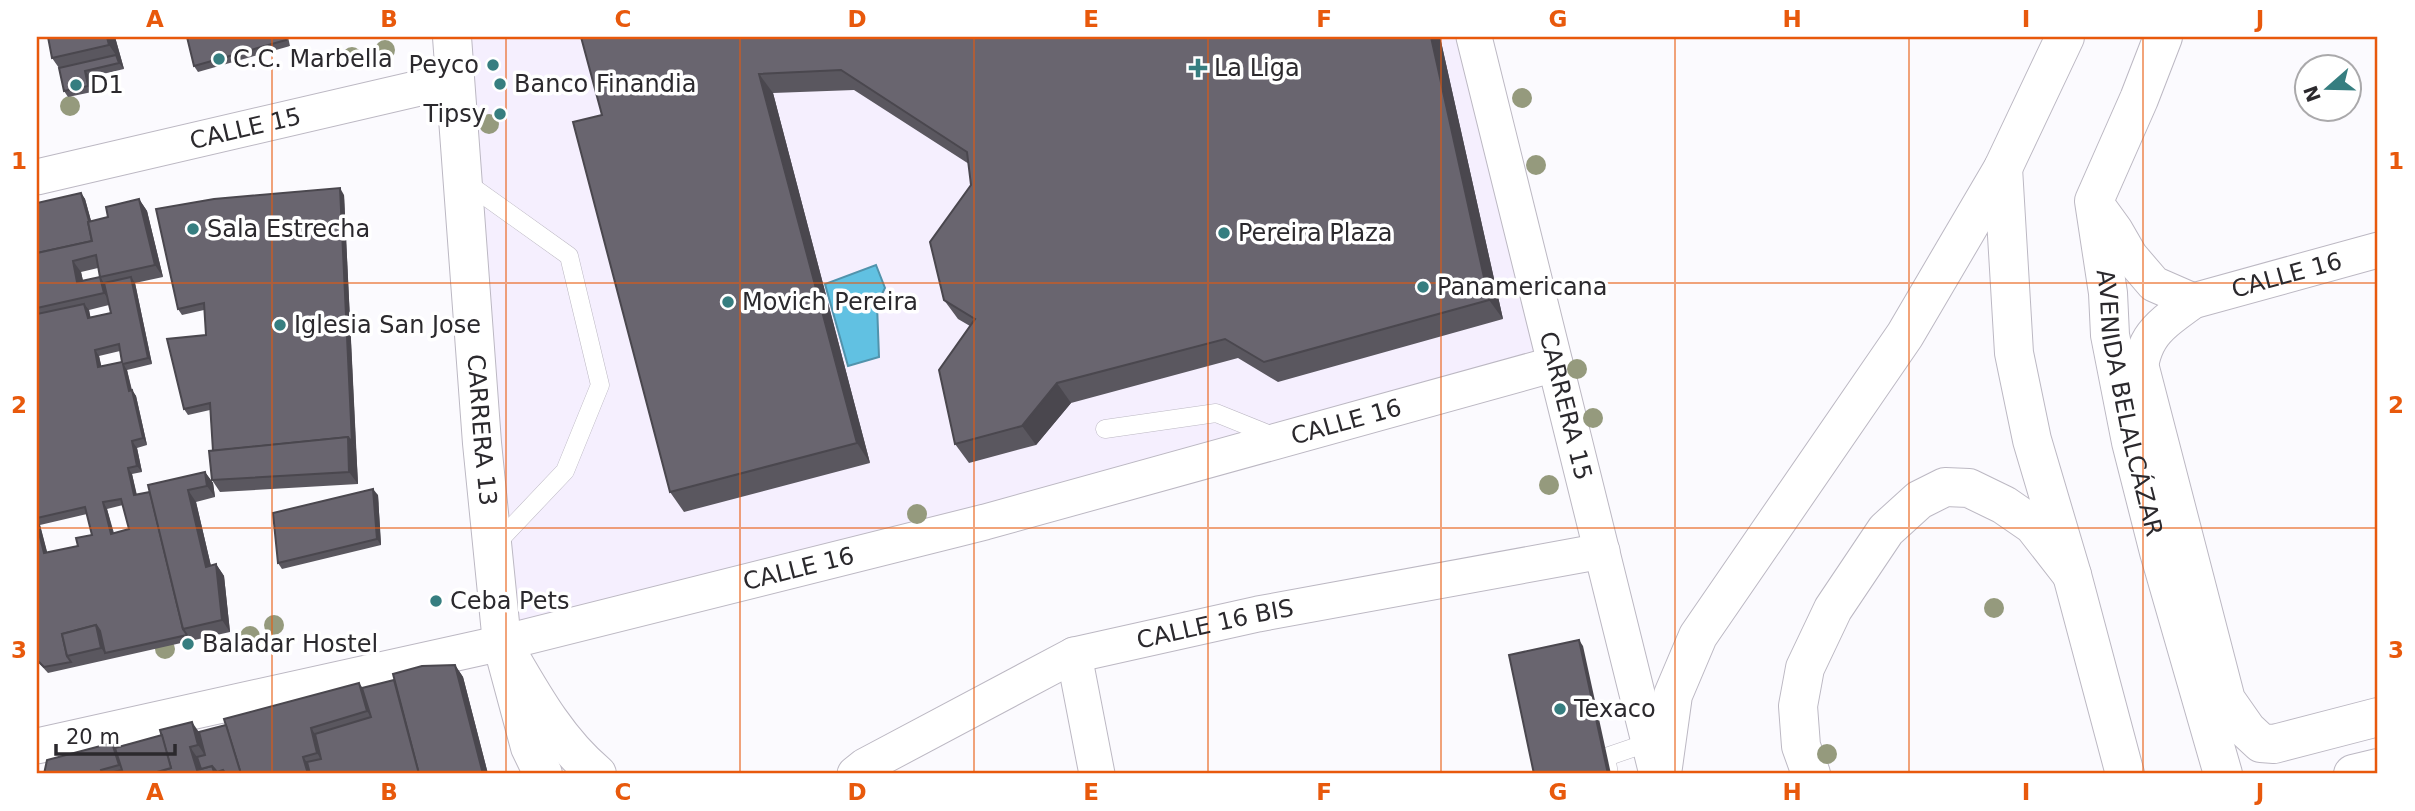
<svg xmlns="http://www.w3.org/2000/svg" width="2415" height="811" viewBox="0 0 2415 811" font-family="'DejaVu Sans',sans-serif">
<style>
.built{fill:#f5effe}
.water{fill:#61c1e2;stroke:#5193ac;stroke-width:2}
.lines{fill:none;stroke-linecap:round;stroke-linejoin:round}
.lane-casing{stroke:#bcb8c3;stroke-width:19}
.street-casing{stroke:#bcb8c3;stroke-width:37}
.secondary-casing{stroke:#bcb8c3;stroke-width:40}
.primary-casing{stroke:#bcb8c3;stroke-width:40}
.lane{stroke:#fff;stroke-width:18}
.street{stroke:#fff;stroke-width:35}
.secondary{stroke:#fff;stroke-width:38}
.primary{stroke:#fff;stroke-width:38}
.tree{fill:#959a7d}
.wall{fill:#5a575f;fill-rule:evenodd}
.shaded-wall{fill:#4a474e}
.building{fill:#69656f;stroke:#4a474e;stroke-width:2;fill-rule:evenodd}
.grid{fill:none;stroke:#e8590c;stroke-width:2;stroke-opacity:0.55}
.poi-dot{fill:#367e80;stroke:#fff;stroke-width:2.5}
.labels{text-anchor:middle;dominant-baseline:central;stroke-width:7;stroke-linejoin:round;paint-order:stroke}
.poi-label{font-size:24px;fill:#2b292d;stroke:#fff;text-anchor:start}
.street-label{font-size:24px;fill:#2b292d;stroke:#fff}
.neatline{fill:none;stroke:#e8590c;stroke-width:2.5}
.grid-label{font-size:23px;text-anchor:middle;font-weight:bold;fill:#e8590c}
</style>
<rect width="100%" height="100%" fill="#fbfafe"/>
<path class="built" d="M452,37H1474L1555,364L502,643Z"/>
<path class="water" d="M876,265L885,288L877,304L879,357L848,366L825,284Z"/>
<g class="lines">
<g class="lane-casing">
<g id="lane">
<path d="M464,181L569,256L600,385L565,471L494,546"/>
<path d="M1105,429L1216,413L1278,438"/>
<path d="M1609,774L1606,757L1650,742"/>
</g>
</g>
<g class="street-casing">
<g id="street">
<path id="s1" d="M1474,37L1657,774"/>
<path id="s2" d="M37,177L454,80"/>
<path d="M2094,201L2115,230L2130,256L2154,284L2193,301"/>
<path id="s3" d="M2136,394C2143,339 2148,333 2193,301L2378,250"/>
<path d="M1074,655L1097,774"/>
<path id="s4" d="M37,746L502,643L985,522L1555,364"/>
<path id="s5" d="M855,774L865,766L1074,655L1258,614L1602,551"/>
</g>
</g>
<g class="secondary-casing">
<g id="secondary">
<path id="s6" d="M452,37L482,443L502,643L530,747L543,774"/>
<path id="s7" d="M2163,37L2139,99L2094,201L2108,293L2110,335L2131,442L2159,552L2223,774"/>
<path d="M2003,168L2014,353L2032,440L2072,575L2125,774"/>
<path d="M1662,774L1673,695L1698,636L1905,335L2003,168L2065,37"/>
</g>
</g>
<g class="primary-casing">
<g id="primary">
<path d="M2140,368L2226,700L2247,730L2261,743L2274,744L2378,717"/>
<path d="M502,643C529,689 555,739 597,774"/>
<path d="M1811,774L1801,746L1798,706L1805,668L1833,609L1886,530L1919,500L1945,487L1969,488L2004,505L2033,525L2072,575"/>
<path d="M2353,774L2378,768"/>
</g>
</g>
<use href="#lane" class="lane"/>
<use href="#street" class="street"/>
<use href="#secondary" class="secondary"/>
<use href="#primary" class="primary"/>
</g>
<g class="tree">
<circle cx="385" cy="50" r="10"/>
<circle cx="352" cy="57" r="10"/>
<circle cx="1522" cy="98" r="10"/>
<circle cx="70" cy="106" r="10"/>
<circle cx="489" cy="124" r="10"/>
<circle cx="1536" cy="165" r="10"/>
<circle cx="1577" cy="369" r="10"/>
<circle cx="1593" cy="418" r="10"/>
<circle cx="1549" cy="485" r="10"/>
<circle cx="917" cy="514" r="10"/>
<circle cx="1994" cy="608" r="10"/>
<circle cx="274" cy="625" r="10"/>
<circle cx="250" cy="636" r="10"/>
<circle cx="165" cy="649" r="10"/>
<circle cx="1827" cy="754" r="10"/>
</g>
<g class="wall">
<path d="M115,37L124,69L90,77L92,92L68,97L64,91L59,68L52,58Z"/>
<path d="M187,37H288L290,46L198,72L194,66Z"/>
<path d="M581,37H1440L1503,319L1278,382L1238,358L1071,403L1036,445L969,463L955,444L970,326L958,319L944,300L971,185L969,164L854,90L773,93L870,463L684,512L670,492L602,115Z"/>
<path d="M81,193L85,199L91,221L108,217L139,199L147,211L163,277L135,283L152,364L127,370L132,390L136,396L147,445L137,448L142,472L132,474L137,495L150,492L205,472L213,483L215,497L196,502L211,566L216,564L224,576L230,632L48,673L37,661V203ZM98,268L100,277L83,281L81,272ZM109,305L111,313L90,317L89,310ZM120,351L122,362L101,366L99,356ZM123,505L129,529L114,533L107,509ZM87,514L92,535L78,546L47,553L40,525Z"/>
<path d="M344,195L358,484L220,492L212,480L213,451L210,410L188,415L184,409L206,335L204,310L182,315L178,309Z"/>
<path d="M378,495L381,545L282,569L278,563Z"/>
<path d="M455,665L463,677L488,774H44L112,743L115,748L199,732L362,688Z"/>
</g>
<g class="shaded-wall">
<path d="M107,37H115L124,69L119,63L116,55L109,45Z"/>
<path d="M1431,37H1440L1503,319L1489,300Z"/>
<path d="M85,71L90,77L92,92L88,86Z"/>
<path d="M759,74L773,93L870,463L857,443Z"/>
<path d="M340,188L344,195L356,448L352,442Z"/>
<path d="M81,193L85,199L100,253L96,247Z"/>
<path d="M139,199L147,211L163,277L155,265Z"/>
<path d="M73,261L81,272L86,294L77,282Z"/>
<path d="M100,277L108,289L112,304L104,293Z"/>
<path d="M131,277L135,283L152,364L148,358Z"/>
<path d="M84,304L89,310L92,324L88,318Z"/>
<path d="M95,350L99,356L103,373L98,367Z"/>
<path d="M123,364L127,370L133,397L129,391Z"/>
<path d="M1057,383L1071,403L1036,445L1022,426Z"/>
<path d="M132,390L136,396L147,445L143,438Z"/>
<path d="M348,437L356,448L358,484L349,472Z"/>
<path d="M132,441L137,448L142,472L137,466Z"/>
<path d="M128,468L132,474L138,502L134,495Z"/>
<path d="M205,472L213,483L215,497L207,486Z"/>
<path d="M373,489L378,495L381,545L377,539Z"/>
<path d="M188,490L196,502L214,579L206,567Z"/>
<path d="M103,502L107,509L115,540L111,534Z"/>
<path d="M37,521L40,525L49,559L44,553Z"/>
<path d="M216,564L224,576L230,632L222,620Z"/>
<path d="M96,625L104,637L105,653L101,648Z"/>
<path d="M1579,640L1583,646L1611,774H1608Z"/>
<path d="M455,665L463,677L488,774H483Z"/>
<path d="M359,683L367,694L375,723L367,711Z"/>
<path d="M192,722L203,738L209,761L198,745Z"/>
<path d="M311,728L319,740L325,765L317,753Z"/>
<path d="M112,743L123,759L125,774L119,765Z"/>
<path d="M190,747L201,763L205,774L197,770Z"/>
<path d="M303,757L311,768L313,774H308Z"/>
</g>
<g class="building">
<path d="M48,37H107L109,45L52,58Z"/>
<path d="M187,37H285L286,40L194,66Z"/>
<path d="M581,37H1431L1489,300L1264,362L1225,339L1057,383L1022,426L955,444L939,370L975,319L944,300L930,242L971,185L967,152L841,70L759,74L857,443L670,492L573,122L602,115Z"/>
<path d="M116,55L119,63L85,71L88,86L64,91L59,68Z"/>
<path d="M340,188L352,442L348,437L213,451L210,403L184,409L167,339L206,335L204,303L178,309L156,209L214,199Z"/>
<path d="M81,193L89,221L88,222L92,241L37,253V203Z"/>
<path d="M139,199L155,265L100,277L104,293L37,308V253L92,241L88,222L108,217L106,207ZM96,255L100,277L77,282L73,261Z"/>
<path d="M131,277L148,358L123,364L129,391L132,390L143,438L132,441L137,466L128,468L134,495L150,492L183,629L187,635L105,653L100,631L96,625L62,634L67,656L71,662L44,667L37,660V525L44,553L78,546L76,538L92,535L85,507L37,518V314L84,304L88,318L111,313L104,283ZM119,344L122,362L98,367L95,350ZM121,499L129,529L111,534L103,502Z"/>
<path d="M348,437L349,472L212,480L209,451Z"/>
<path d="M205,472L207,486L188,490L206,567L216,564L222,620L183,629L148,485Z"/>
<path d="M373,489L377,539L278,563L273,513Z"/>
<path d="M96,625L101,648L67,656L62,634Z"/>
<path d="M1579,640L1608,774H1534L1509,655Z"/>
<path d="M455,665L483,774H419L393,674L422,666Z"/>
<path d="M394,680L419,774H310L307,762L321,759L315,734L371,717L362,688Z"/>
<path d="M359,683L367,711L311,728L317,753L303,757L308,774H241L224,719Z"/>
<path d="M192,722L198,745L190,747L197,770L212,766L214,772L223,770L224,774H150L171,768L160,730Z"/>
<path d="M226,725L241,774H226L223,770L217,772L212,766L201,769L197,757L205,755L199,732Z"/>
<path d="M162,735L171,768L150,774H106L122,770L115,748Z"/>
<path d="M112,743L119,765L101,770L102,774H44L47,760Z"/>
</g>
<path class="grid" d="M272,37V774M506,37V774M740,37V774M974,37V774M1208,37V774M1441,37V774M1675,37V774M1909,37V774M2143,37V774M37,283H2378M37,528H2378"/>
<g class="poi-dot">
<circle cx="219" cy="59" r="7"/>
<circle cx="493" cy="65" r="7"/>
<path d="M1194.5 57.5h7v7h7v7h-7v7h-7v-7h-7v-7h7z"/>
<circle cx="500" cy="84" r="7"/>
<circle cx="76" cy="85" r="7"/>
<circle cx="500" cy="114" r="7"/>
<circle cx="193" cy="229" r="7"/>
<circle cx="1224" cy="233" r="7"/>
<circle cx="1423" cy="287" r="7"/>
<circle cx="728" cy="302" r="7"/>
<circle cx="280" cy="325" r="7"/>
<circle cx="436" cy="601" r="7"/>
<circle cx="188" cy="644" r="7"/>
<circle cx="1560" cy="709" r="7"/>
</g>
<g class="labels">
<g class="poi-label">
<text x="233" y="59">C.C. Marbella</text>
<text x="479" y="65" text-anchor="end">Peyco</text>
<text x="1214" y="68">La Liga</text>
<text x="514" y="84">Banco Finandia</text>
<text x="90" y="85">D1</text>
<text x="486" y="114" text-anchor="end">Tipsy</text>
<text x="207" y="229">Sala Estrecha</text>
<text x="1238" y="233">Pereira Plaza</text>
<text x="1437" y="287">Panamericana</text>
<text x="742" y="302">Movich Pereira</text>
<text x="294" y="325">Iglesia San Jose</text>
<text x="450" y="601">Ceba Pets</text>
<text x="202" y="644">Baladar Hostel</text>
<text x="1574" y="709">Texaco</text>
</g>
<g class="street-label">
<text stroke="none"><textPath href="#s2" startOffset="214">CALLE 15</textPath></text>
<text stroke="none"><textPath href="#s3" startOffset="212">CALLE 16</textPath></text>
<text stroke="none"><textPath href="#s7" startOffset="383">AVENIDA BELALCÁZAR</textPath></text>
<text stroke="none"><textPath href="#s1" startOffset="380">CARRERA 15</textPath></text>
<text stroke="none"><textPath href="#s4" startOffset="1349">CALLE 16</textPath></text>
<text stroke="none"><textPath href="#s6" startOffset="394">CARRERA 13</textPath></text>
<text stroke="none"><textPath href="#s4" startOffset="782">CALLE 16</textPath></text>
<text stroke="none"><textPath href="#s5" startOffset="394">CALLE 16 BIS</textPath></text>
</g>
</g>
<rect width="2415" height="811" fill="none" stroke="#ffffff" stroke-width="77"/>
<g transform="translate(2328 88) rotate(250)"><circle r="33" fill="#ffffff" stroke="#aaa9ab" stroke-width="2"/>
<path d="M0-5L12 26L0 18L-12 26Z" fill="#367e80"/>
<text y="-10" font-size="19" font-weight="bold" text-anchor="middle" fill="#2b292d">N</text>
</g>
<path d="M56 744v10h119v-10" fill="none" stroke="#2b292d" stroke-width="3.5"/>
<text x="66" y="744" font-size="21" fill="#2b292d" stroke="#ffffff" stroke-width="5" paint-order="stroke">20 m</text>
<rect x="38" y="38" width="2338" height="734" class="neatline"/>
<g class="grid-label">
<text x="155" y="27">A</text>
<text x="389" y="27">B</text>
<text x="623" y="27">C</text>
<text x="857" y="27">D</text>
<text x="1091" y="27">E</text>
<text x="1324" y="27">F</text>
<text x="1558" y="27">G</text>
<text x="1792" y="27">H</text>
<text x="2026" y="27">I</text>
<text x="2260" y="27">J</text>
<text x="19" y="169">1</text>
<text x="2396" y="169">1</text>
<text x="19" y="413">2</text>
<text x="2396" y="413">2</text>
<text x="19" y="658">3</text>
<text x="2396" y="658">3</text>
<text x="155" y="800">A</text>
<text x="389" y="800">B</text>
<text x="623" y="800">C</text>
<text x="857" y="800">D</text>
<text x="1091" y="800">E</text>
<text x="1324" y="800">F</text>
<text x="1558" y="800">G</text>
<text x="1792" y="800">H</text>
<text x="2026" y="800">I</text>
<text x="2260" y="800">J</text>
</g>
</svg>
